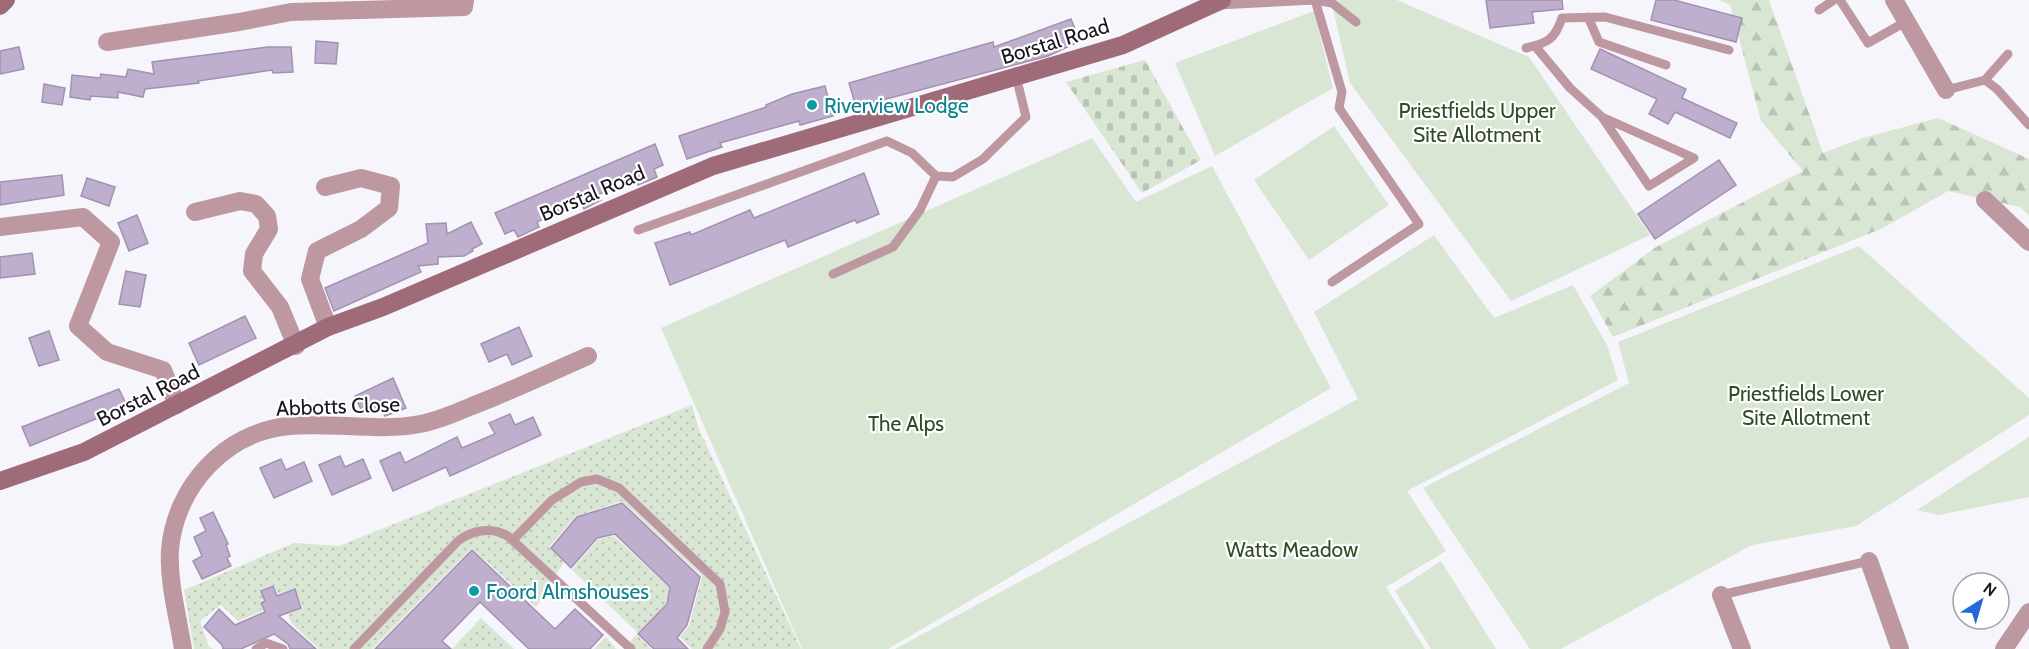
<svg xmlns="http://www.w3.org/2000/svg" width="2029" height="649" viewBox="0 0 2029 649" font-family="Cabin,sans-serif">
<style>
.grass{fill:url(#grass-dots)}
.forest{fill:url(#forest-firs)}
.cemetery{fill:url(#cemetery-stones)}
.green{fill:#d8e6d3}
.building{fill:#beafce;stroke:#a192b0;stroke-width:1.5}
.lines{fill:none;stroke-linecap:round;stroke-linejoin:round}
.lane{stroke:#bd98a1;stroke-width:9}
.street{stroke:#bd98a1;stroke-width:18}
.secondary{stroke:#9f6b79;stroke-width:18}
.culture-dot{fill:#0f9aa8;stroke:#fff;stroke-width:2}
.labels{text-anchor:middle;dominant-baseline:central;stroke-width:4.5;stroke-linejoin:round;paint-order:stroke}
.street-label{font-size:21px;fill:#191520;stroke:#fff}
.culture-label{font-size:21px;fill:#0d838f;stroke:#fff;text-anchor:start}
.park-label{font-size:21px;fill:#304c25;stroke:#fff}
</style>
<defs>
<pattern id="grass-dots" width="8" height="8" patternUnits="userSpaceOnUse" patternTransform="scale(1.5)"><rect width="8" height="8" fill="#d8e6d3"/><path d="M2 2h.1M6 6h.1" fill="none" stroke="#b9c4b5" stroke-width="1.8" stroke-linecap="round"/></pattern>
<pattern id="forest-firs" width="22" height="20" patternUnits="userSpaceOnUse" patternTransform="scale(1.5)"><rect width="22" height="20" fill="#d8e6d3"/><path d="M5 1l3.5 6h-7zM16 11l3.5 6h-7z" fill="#b9c4b5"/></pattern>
<pattern id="cemetery-stones" width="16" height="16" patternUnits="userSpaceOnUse" patternTransform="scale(1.5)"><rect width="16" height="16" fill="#d8e6d3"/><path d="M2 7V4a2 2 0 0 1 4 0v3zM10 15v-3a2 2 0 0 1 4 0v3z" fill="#b9c4b5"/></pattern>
</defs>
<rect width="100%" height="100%" fill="#f7f5fc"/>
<g class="grass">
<path d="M692,405L699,429L801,649H692L680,637L689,626L702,576L622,501L576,516L549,547L564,562L536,607L472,548L372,649H319L292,624L288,614L303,608L295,588L278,594L273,584L261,590L264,599L260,602L262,611L238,621L221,605L200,621L209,647L214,649H194L184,590L294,543L339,546Z"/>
<path d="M614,536L669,587L666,604L638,633L572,570L598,539Z"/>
<path d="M481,618L514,649H452Z"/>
<path d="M636,635L652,649H624Z"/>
<path d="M606,637L616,649H594Z"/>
</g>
<path class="forest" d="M1719,0H1769L1823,153L1863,138L1938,118L2029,159V216L2020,207L1948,191L1883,228L1613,337L1590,296L1656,247L1803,171L1761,121L1730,5Z"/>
<path class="cemetery" d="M1145,60L1201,160L1142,193L1066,82Z"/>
<g class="green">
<path d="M1331,0H1397L1529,57L1650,235L1511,301L1350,83Z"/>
<path d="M1314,11L1333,88L1215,156L1175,63Z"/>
<path d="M1334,126L1389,205L1309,260L1254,180Z"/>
<path d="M1092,138L1136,202L1212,166L1331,388L888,649H802L661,328Z"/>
<path d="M1434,235L1494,318L1573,285L1607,345L1618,380L1407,491L1446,551L1386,587L1425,649H895L1358,399L1314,312Z"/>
<path d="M1859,246L2029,398V415L1856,526L1752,545L1561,649H1530L1423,488L1629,383L1618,342Z"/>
<path d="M2029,437V497L1938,515L1917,510Z"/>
<path d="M1441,561L1496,649H1431L1395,591Z"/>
</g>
<g class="building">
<path d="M1486,0H1562L1563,9L1532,12L1534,23L1490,28Z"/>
<path d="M1656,0H1674L1742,18L1736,42L1651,20Z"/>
<path d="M1071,19L1080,41L1048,56L856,107L849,83L993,42L994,47Z"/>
<path d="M316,41L338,43L336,64L315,63Z"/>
<path d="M19,47L24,69L0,74V51Z"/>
<path d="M268,47H291L293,72L273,73L272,70L198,81L199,83L145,89L143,97L118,92V98L91,96L90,100L70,97L72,75L100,78L101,74L126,77L128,69L154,74L152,62Z"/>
<path d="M1600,49L1686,89L1682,98L1737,123L1730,138L1675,112L1668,124L1649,114L1657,99L1591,69Z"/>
<path d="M44,84L65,88L62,105L42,102Z"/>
<path d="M825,86L833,116L800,125L799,121L720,143L722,147L687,159L679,136L766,107V105L792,94Z"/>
<path d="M655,144L663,165L654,169L657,177L638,185L633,172L607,183L610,189L598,195L601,200L584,209L582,204L567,212L565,208L537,222L539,227L518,237L514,230L505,234L495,213Z"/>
<path d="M1719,160L1736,185L1655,239L1638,214Z"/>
<path d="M864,173L879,214L857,223L855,220L788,247L785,240L670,285L655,243L690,232L691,235L750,210L754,218Z"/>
<path d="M62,175L64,195L0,205V182Z"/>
<path d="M87,178L115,187L109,206L81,196Z"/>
<path d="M137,215L148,243L129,251L118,223Z"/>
<path d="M471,222L482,244L472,249L473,251L464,256L438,257V264L418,266L421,272L334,311L325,288L428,243L426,224L446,223L447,234Z"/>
<path d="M32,253L35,274L0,278V257Z"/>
<path d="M126,271L146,275L140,307L119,304Z"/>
<path d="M245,316L256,338L199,365L189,343Z"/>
<path d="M519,327L532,356L512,365L507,354L489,362L481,344Z"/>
<path d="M49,331L59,360L39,366L29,338Z"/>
<path d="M393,378L406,408L385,416L381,406L363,414L355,396Z"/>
<path d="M119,389L127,406L30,446L22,427Z"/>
<path d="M510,414L515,425L533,417L541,435L450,476L446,467L393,491L380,461L400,452L405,463L457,437L462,448L495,434L489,423Z"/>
<path d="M340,456L345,467L363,459L371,478L332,495L319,465Z"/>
<path d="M281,459L286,470L304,462L312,481L274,498L260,468Z"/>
<path d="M622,503L700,577L687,625L677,638L688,649H654L638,634L667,604L670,587L615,534L597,538L571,568L551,548L577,517Z"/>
<path d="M213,512L228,544L226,545L230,556L227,558L231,566L202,579L193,561L202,556L194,537L206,531L200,518Z"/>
<path d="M472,550L555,629L575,609L603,635L590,649H529L480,602L442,641L451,649H375Z"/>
<path d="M273,586L277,596L295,589L301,608L279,616L316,649H290L288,644L274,634L241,649H223L222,645L204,627L219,609L235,625L265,612L261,603L265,601L261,591Z"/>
</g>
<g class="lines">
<g class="lane">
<path d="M1315,0L1342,92L1339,108L1419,224L1332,282"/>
<path d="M1840,0L1868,43L1907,21"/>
<path d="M1218,5L1315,0L1332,3L1356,22"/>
<path d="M1819,10L1834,0"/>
<path d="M1588,17L1599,42L1666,65"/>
<path d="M1535,46L1570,88L1602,117L1649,186L1694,158L1602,117"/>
<path d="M1526,48C1548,43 1555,39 1562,18L1605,17L1729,50"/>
<path d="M1985,80L1997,89L2029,125"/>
<path d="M1946,90L1985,80L2008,54"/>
<path d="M638,230L887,141L912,153L936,176L953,177L983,159L1026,117L1016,76"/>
<path d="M833,274L893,247L920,210L936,176"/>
<path d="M513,540L552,500L581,482L597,479L619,488L720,584L725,612L720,629L707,649"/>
<path d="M1721,595L1869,561"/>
<path d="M256,649L266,643L283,649"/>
<path d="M354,649L458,541C472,530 493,526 509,537L631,649"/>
</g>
<g class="street">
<path d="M1894,0L1946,90"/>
<path d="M107,42L239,22L291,12L464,7L465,0"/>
<path d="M325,187L361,178L391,186L389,208L361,229L317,251L310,279L328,327"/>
<path d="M1985,200L2029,242"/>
<path d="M195,212L240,201L256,204L267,216L269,229L254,254L252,271L280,307L296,346"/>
<path d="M0,227L83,217L111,242L78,326L107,352L163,370L177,405"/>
<path d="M1869,561L1900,649"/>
<path d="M1721,595L1742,649"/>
<path d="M183,649C178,617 168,582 170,550C175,487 225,432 289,426C333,422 377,432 420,424C438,421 455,413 472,406C511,391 549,373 588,356"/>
<path d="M2004,649L2029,612"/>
</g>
<g class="secondary">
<path d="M0,6L6,0"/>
<path d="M0,481L84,452L328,327L383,307L713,166L1123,45L1222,0"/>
</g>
</g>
<g class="culture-dot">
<circle cx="812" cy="105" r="6"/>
<circle cx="474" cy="591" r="6"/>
</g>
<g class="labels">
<g class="street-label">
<text transform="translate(1055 41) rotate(-17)">Borstal Road</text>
<text transform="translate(592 193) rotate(-23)">Borstal Road</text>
<text transform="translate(148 395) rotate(-27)">Borstal Road</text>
<text transform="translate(338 406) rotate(-2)">Abbotts Close</text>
</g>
<g class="culture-label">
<text x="824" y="105">Riverview Lodge</text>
<text x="486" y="591">Foord Almshouses</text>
</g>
<g class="park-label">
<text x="1477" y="110">Priestfields Upper<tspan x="1477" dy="24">Site Allotment</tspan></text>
<text x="1806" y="393">Priestfields Lower<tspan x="1806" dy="24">Site Allotment</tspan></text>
<text x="906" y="423">The Alps</text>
<text x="1292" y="549">Watts Meadow</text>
</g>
</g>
<g transform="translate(1981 601) rotate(37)"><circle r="28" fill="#ffffff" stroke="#a3a1a6" stroke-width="1.5"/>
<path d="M0-4.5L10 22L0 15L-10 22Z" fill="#226ad5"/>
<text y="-9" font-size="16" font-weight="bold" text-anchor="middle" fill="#191520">N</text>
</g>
</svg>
